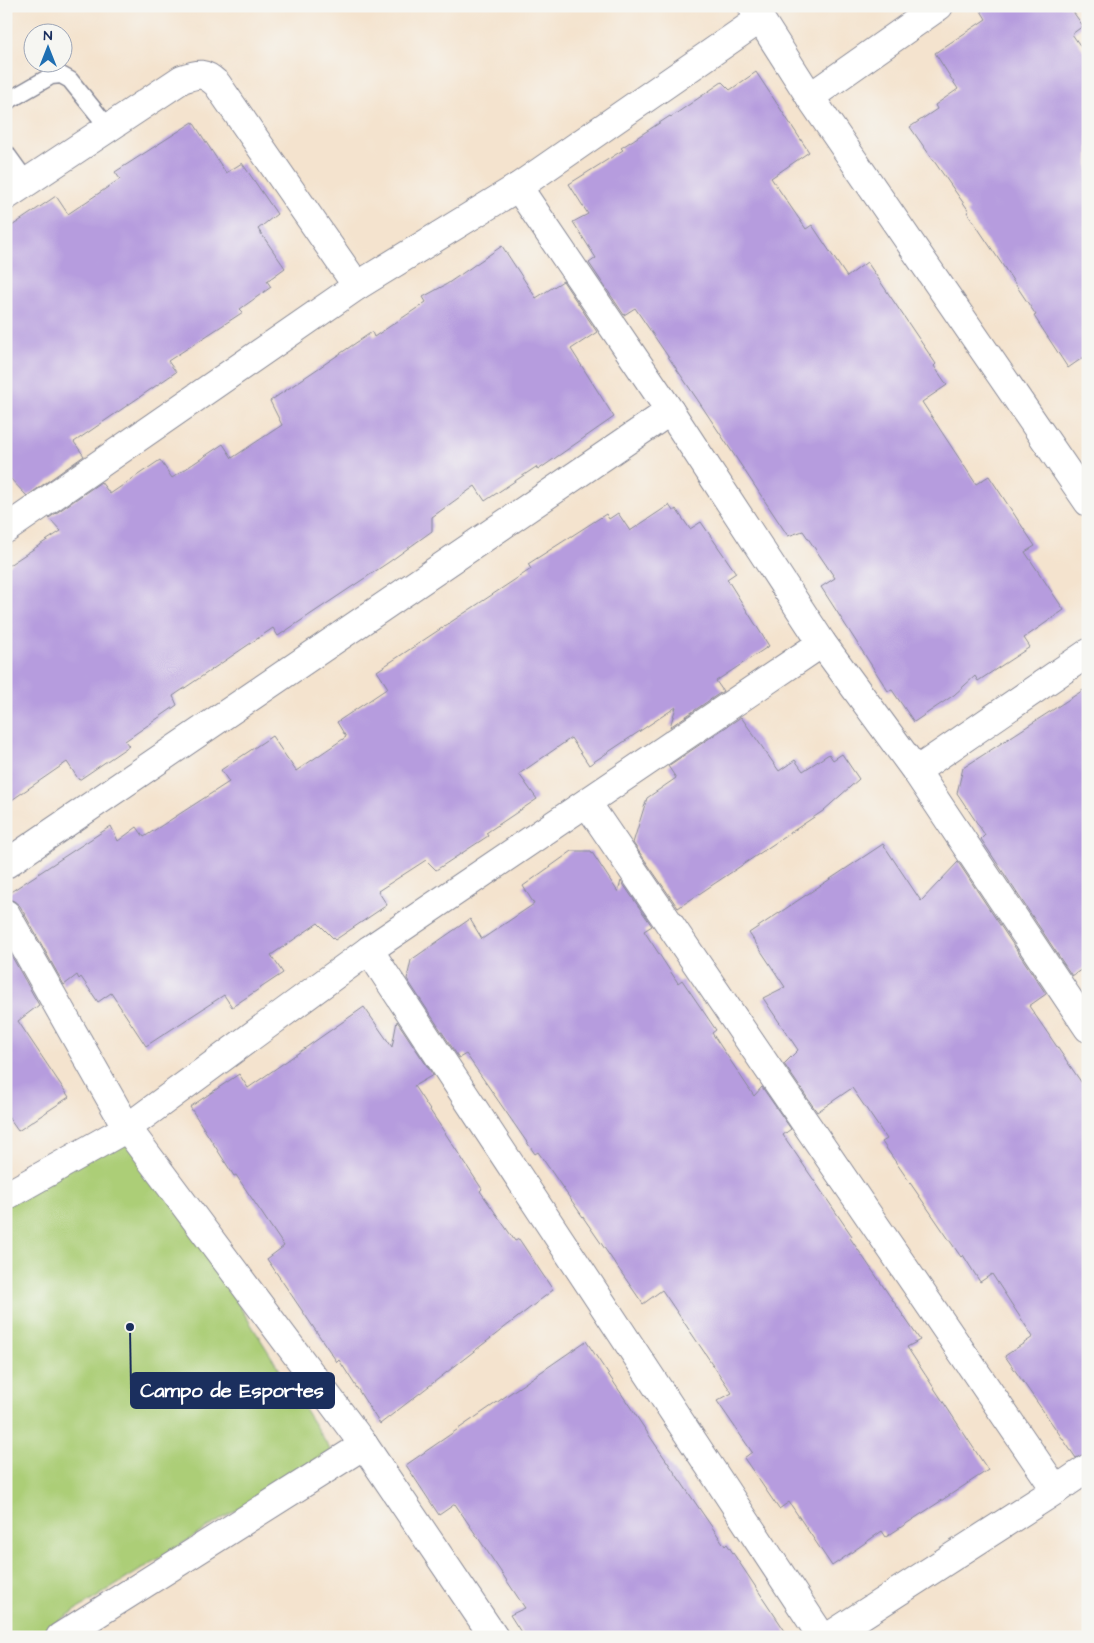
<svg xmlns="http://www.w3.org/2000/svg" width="1094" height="1643" viewBox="0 0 1094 1643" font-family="'Architects Daughter',sans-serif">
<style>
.green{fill:#acce77;stroke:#647e6a}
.building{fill:#b69cde}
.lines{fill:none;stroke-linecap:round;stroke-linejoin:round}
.service-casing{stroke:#888996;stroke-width:19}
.minor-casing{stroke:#888996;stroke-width:30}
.service{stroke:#fff;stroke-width:16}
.minor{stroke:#fff;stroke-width:28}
.leader{fill:none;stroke:#1b2f5e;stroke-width:2}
.callout-dot{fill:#1b2f5e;stroke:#f6f6f2;stroke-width:2}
.callout{fill:#1b2f5e;stroke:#1b2f5e;stroke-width:2}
.callout-label{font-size:20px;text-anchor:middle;font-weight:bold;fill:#fff}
</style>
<rect width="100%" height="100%" fill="#f6f6f2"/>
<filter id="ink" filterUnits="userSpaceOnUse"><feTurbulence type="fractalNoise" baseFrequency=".02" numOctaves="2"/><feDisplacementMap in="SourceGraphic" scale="10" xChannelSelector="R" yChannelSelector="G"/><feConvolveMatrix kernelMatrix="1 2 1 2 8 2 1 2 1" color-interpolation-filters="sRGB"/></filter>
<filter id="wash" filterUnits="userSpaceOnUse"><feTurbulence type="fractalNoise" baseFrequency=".0096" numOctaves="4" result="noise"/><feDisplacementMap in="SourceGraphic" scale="20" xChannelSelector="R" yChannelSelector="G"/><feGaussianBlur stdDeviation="1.12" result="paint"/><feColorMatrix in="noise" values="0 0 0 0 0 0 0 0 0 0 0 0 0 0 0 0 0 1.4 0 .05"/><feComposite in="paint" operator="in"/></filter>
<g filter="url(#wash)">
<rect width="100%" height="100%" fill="#f4e3ce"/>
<path class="green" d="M127,1128L331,1451L33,1637H6V1204Z"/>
<g id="blocks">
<g class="building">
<path d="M978,6H1069L1083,26L1072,34L1088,57V354L1068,368L1034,316L1036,315L967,212L969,211L910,127L937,109L935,105L958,89L935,53L986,19Z"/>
<path d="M756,72L809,152L771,178L806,229L812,225L847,277L867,262L936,364L934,366L947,385L922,402L976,484L989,476L1035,546L1025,552L1064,610L1024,638L1030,647L978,681L975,676L954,695L914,722L892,690L888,691L821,587L835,578L803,531L788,536L699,402L635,308L624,315L589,263L596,258L573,222L588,214L569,184L623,150L621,148L670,116L671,117L722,82L730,90Z"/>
<path d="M193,122L226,173L242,163L277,214L258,229L285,268L267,281L271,287L240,309L243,312L168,361L176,372L74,442L84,456L27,496L6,474V230L56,196L68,214L120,179L115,172Z"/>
<path d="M502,246L536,298L563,281L597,332L571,349L614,417L538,470L536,467L485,501L475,486L432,517V531L389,562L278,636L273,628L173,696L177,705L125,741L129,746L79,780L67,762L6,804V567L61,531L49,518L101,482L110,494L160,460L172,478L223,444L232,458L282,425L270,401L372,332L374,337L426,302L423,297L447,284Z"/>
<path d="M669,505L673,511L676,509L690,529L701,522L736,573L727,579L769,646L716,681L723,691L670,727L676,707L589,765L571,738L519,774L537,799L486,833L488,836L436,870L426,860L378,891L387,905L335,940L318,923L271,955L283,973L232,1007L224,995L146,1046L111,993L98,1002L81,977L79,979L77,975L64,985L20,906L14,901L6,898V895L111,826L118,841L137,827L144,837L229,782L221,770L272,736L296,771L346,737L337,722L388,688L377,671L531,569L528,564L606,514L609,519L618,513L630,531Z"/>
<path d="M1088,687V965L1072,976L981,839L985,835L957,793L963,768Z"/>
<path d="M741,717L779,771L795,760L803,771L829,754L833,760L842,754L859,779L823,811L678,908L633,843L647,798L676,778L668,766Z"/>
<path d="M883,844L921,901L958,862L1046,994L1029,1006L1088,1092V1453L1076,1458L1005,1356L1033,1337L992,1274L980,1282L963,1255L961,1257L882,1142L887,1139L852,1088L817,1112L784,1064L798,1050L763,998L785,987L749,933Z"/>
<path d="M572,851H591L618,892L621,881L652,926L644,931L678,983L682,980L716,1030L712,1033L754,1096L762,1087L791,1129L783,1135L852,1236L850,1238L920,1340L907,1347L988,1470L886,1537L882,1531L832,1566L789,1502L779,1509L744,1458L752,1452L717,1401L732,1393L662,1290L643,1304L538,1152L535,1154L466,1054L459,1058L407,979L411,960L470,919L482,939L534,904L523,886Z"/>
<path d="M6,946L39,1005L18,1021L69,1097L18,1131L6,1114Z"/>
<path d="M364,1007L392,1047L397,1021L433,1075L414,1086L482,1189L480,1191L515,1241L519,1239L553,1290L380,1424L339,1360L337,1362L267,1259L284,1246L236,1175L234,1176L190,1107L239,1074L248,1088Z"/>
<path d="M586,1341L655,1444L725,1546L727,1544L789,1637H524L510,1615L525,1608L485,1548L455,1504L439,1515L406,1465Z"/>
</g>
</g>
</g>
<g filter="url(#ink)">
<use href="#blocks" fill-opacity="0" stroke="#888996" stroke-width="1"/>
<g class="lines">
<g class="service-casing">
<g id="service">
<path d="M6,102L51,76L61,75L70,80L108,127"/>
<path d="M6,153L27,182"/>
</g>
</g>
<g class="minor-casing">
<g id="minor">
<path d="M752,6L810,97L1088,502"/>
<path d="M810,97L939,6"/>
<path d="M518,187L670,411L822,643L916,771L1088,1028"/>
<path d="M6,196L182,79C199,73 204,72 217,84L357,286"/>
<path d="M6,529L357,286L518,187L760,19"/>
<path d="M916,771L1088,653"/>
<path d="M587,803L1056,1490"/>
<path d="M6,864L670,411"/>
<path d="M6,914L127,1128L364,1445L494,1637"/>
<path d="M369,950L822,1637"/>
<path d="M6,1196L127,1128L369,950L822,643"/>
<path d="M60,1637L364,1445"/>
<path d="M828,1637L1056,1490L1088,1468"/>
</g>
</g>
<use href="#service" class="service"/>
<use href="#minor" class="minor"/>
</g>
</g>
<path class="leader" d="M130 1327L131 1390"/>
<circle class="callout-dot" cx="130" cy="1327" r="5"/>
<rect class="callout" x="131" y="1373" width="203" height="35" rx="5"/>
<g class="callout-label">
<text x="232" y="1397">Campo de Esportes</text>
</g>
<rect width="1094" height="1643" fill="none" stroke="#f6f6f2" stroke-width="25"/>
<g transform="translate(48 48)"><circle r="24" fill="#f6f6f2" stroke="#9ea6b7"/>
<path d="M0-4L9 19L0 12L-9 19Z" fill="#1f6fb2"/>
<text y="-8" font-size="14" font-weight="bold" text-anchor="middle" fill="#1b2f5e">N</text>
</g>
</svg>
